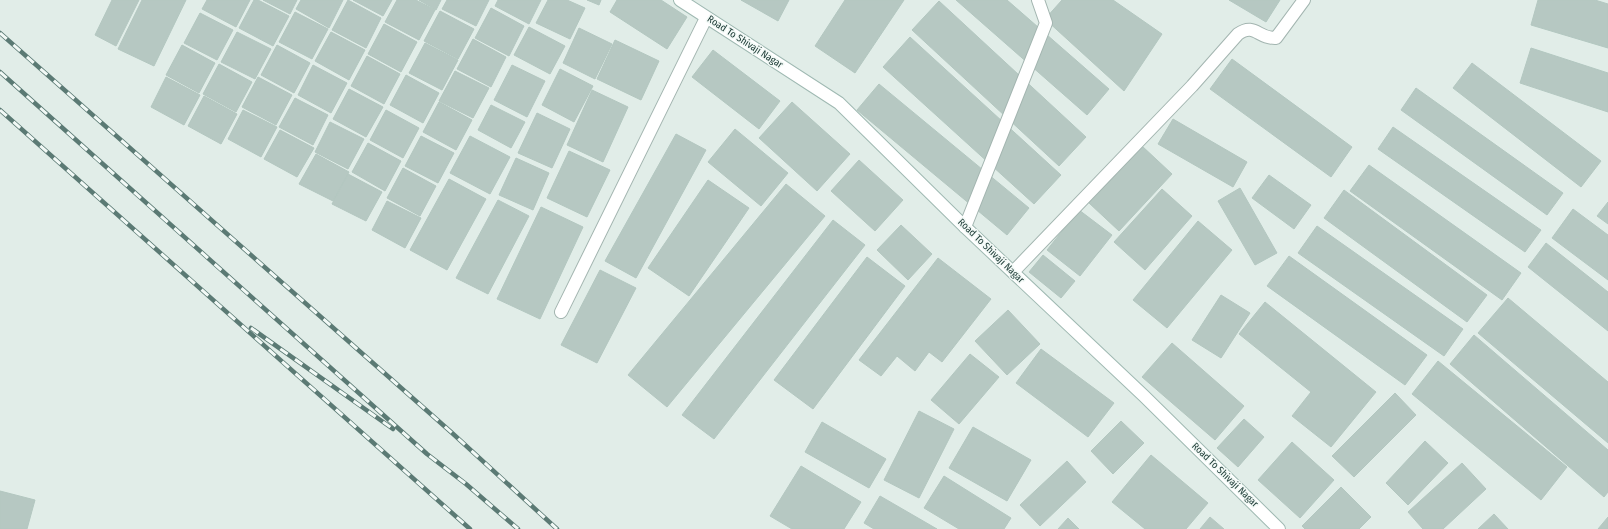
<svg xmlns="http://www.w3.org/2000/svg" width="1608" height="529" viewBox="0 0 1608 529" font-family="'Fira Sans Condensed',sans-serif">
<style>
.building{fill:#b6c8c2;stroke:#b3c7c0}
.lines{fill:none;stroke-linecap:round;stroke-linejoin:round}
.street-casing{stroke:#a3b5b0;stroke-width:14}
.secondary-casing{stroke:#9fb9b2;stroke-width:14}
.street{stroke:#fff;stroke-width:12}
.secondary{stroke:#fff;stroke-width:12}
.rail-casing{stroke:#5b7a74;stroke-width:4.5}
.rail{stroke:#f2f9f6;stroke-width:3;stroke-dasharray:9;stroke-linecap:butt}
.labels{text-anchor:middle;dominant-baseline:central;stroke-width:3;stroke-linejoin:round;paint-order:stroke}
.street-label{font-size:10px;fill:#203e39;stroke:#f2f9f6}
</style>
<rect width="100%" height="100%" fill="#e1ede8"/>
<g class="building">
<path d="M112,0H139L116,46L95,35Z"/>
<path d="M142,0H186L154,66L118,49Z"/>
<path d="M207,0H250L236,27L202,9Z"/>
<path d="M254,0H258L289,16L273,46L239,28Z"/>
<path d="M263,0H297L290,14Z"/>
<path d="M301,0H343L329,28L296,9Z"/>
<path d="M348,0L381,18L366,48L332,30Z"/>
<path d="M353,0H392L383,16Z"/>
<path d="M397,0H416L435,10L419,40L385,22Z"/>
<path d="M419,0H441L436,10Z"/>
<path d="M447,0H489L476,26L442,9Z"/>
<path d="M498,0H541L529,24L495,6Z"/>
<path d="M548,0H567L585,8L570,39L536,23Z"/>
<path d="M587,0H601L599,5Z"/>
<path d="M617,0H661L687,17L667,49L610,12Z"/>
<path d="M741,0H789L778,21Z"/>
<path d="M845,0H904L855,73L815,46Z"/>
<path d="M956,0H1007L1109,89L1087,115Z"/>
<path d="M1062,0H1113L1162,34L1124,91L1045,19Z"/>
<path d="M1229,0H1280L1266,22Z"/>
<path d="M1538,0H1595L1608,4V48L1531,25Z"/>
<path d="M939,1L1086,137L1059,166L912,30Z"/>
<path d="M491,8L524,26L509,56L475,38Z"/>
<path d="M440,11L474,29L458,59L424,41Z"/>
<path d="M295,12L328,29L312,59L279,42Z"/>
<path d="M200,13L233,30L217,60L184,43Z"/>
<path d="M384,24L417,42L401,72L368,54Z"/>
<path d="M529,27L565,46L550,74L514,55Z"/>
<path d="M579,28L612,44L595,79L563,63Z"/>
<path d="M237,32L271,49L255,79L221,62Z"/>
<path d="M331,32L365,50L349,80L315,61Z"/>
<path d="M910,37L1061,175L1034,204L883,67Z"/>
<path d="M473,39L506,57L491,87L457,69Z"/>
<path d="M615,40L659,61L641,100L597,79Z"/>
<path d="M425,43L458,60L442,90L409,73Z"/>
<path d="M182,45L215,63L199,93L166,75Z"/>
<path d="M277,45L310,63L294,93L261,75Z"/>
<path d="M1531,48L1608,73V112L1520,83Z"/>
<path d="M713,50L780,101L759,129L692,77Z"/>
<path d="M367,56L400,74L384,104L351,86Z"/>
<path d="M1232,59L1352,147L1331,177L1210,89Z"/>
<path d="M1472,63L1601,161L1581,187L1453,88Z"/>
<path d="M219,64L252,82L236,112L203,94Z"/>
<path d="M313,65L347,83L331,113L298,95Z"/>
<path d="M512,65L545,81L527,117L494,100Z"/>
<path d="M560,69L593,86L574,122L542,105Z"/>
<path d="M455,71L489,88L473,118L439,101Z"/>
<path d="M406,75L439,93L423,123L390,105Z"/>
<path d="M166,77L200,95L184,125L151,107Z"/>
<path d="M258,77L292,95L276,125L242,107Z"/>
<path d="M879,84L1029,208L1007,235L857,110Z"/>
<path d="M1416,88L1563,193L1547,215L1401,110Z"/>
<path d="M349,89L383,107L366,137L333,119Z"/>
<path d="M592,90L628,107L603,162L567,145Z"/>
<path d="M204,96L237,114L221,144L188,126Z"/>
<path d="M295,98L328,115L313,145L279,127Z"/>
<path d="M439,102L472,120L456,150L423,132Z"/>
<path d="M792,102L850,154L817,191L759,138Z"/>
<path d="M491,105L525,122L511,148L478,130Z"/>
<path d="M243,110L277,127L261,157L228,139Z"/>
<path d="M386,110L419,128L403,158L370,140Z"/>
<path d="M537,113L570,129L552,168L518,153Z"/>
<path d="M1173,119L1247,162L1233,187L1158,144Z"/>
<path d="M330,122L364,139L348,169L315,152Z"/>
<path d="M1393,127L1541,230L1525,252L1378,149Z"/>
<path d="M735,129L788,173L761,206L708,162Z"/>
<path d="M280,130L314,148L297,177L264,159Z"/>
<path d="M676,134L706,150L636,278L605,261Z"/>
<path d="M421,136L454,153L438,183L405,166Z"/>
<path d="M470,136L510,157L490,194L450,173Z"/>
<path d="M368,143L401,161L385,191L352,172Z"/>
<path d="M1142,146L1172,174L1119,231L1089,203Z"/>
<path d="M569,151L610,170L587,217L547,198Z"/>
<path d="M316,154L349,172L333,201L299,184Z"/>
<path d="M516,158L549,173L533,210L499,195Z"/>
<path d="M859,160L903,200L875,231L831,191Z"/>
<path d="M1369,165L1521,273L1502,300L1350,191Z"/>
<path d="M403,168L436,186L420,216L387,198Z"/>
<path d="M348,174L382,192L366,221L332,204Z"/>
<path d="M1269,175L1311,205L1294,229L1252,198Z"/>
<path d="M449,179L486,199L447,270L410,250Z"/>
<path d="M708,180L749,208L689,296L648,268Z"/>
<path d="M786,184L825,216L667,407L628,375Z"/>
<path d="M1240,188L1277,253L1255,265L1218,201Z"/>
<path d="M1162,189L1192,216L1145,270L1114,242Z"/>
<path d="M1344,190L1487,295L1467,322L1324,218Z"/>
<path d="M498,200L529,216L488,294L456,278Z"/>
<path d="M387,201L421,218L405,248L372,230Z"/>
<path d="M1608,202V224L1597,216Z"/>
<path d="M541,207L583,227L540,319L497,299Z"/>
<path d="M1573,209L1608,235V280L1552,238Z"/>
<path d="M1079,210L1112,235L1080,276L1047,250Z"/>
<path d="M833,220L865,245L714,439L682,415Z"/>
<path d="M1198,221L1232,250L1167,328L1133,300Z"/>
<path d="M901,225L932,254L908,280L877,250Z"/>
<path d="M1317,226L1463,329L1444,356L1298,253Z"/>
<path d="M1546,243L1608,292V331L1528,267Z"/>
<path d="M1043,255L1075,281L1061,298L1029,272Z"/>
<path d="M1289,256L1427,355L1405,385L1267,286Z"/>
<path d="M867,257L905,286L813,409L774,380Z"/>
<path d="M938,258L991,299L942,362L929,352L915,371L897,356L881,376L859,360Z"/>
<path d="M600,270L636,288L597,363L561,345Z"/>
<path d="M1221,295L1250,313L1221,358L1192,340Z"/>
<path d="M1508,298L1608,382V443L1478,333Z"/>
<path d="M1265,302L1376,392L1331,447L1292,416L1311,392L1239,334Z"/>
<path d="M1008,310L1040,344L1007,375L975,341Z"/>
<path d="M1474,335L1608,450V492L1604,497L1450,364Z"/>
<path d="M1172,343L1244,406L1215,440L1142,377Z"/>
<path d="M1041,349L1114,403L1088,437L1016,383Z"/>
<path d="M970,354L999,377L959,424L931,400Z"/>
<path d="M1438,361L1567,467L1541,500L1412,394Z"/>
<path d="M1395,393L1416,415L1354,477L1332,456Z"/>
<path d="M919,411L954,429L919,498L884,480Z"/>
<path d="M1244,419L1264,437L1238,467L1217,448Z"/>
<path d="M1121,421L1144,443L1113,474L1091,451Z"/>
<path d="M822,422L886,459L869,488L805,452Z"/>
<path d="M973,427L1031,460L1007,501L949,468Z"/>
<path d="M1425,441L1448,463L1408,505L1386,483Z"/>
<path d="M1292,442L1334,480L1300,518L1258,480Z"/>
<path d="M1151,455L1208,503L1186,529H1145L1112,502Z"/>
<path d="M1067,461L1086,482L1040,526L1020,505Z"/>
<path d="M1462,463L1486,489L1443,529H1423L1408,512Z"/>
<path d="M801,466L861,502L844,529H792L770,516Z"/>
<path d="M944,476L1011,518L1004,529H959L924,508Z"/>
<path d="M1341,487L1371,517L1359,529H1305L1302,526Z"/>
<path d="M0,491L35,500L27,529H0Z"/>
<path d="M880,496L937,529H874L864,523Z"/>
<path d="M1494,514L1508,529H1478Z"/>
<path d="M1210,517L1224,529H1200Z"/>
<path d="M1608,517V529H1598Z"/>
<path d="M1068,518L1079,529H1058Z"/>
</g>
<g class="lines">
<g class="street-casing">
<g id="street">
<path d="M965,227L1046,23L1038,0"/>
<path d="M1013,272L1192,86L1238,34C1255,22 1258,39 1276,38L1304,0"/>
<path d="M561,312L706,18"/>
</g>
</g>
<g class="secondary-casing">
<path id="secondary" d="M680,0L839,103L965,227L1144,396L1279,529"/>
</g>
<use href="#street" class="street"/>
<use href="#secondary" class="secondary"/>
<g class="rail-casing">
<g id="rail">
<path d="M0,33L451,432L557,529"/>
<path d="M0,72L427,454L466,484L518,529"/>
<path d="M0,110L470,529"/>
<path d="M251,328L393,429"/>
</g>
</g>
<use href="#rail" class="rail"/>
</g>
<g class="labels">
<g class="street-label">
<text transform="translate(745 42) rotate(33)">Road To Shivaji Nagar</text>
<text transform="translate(991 251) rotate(44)">Road To Shivaji Nagar</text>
<text transform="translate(1225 475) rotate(44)">Road To Shivaji Nagar</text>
</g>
</g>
</svg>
